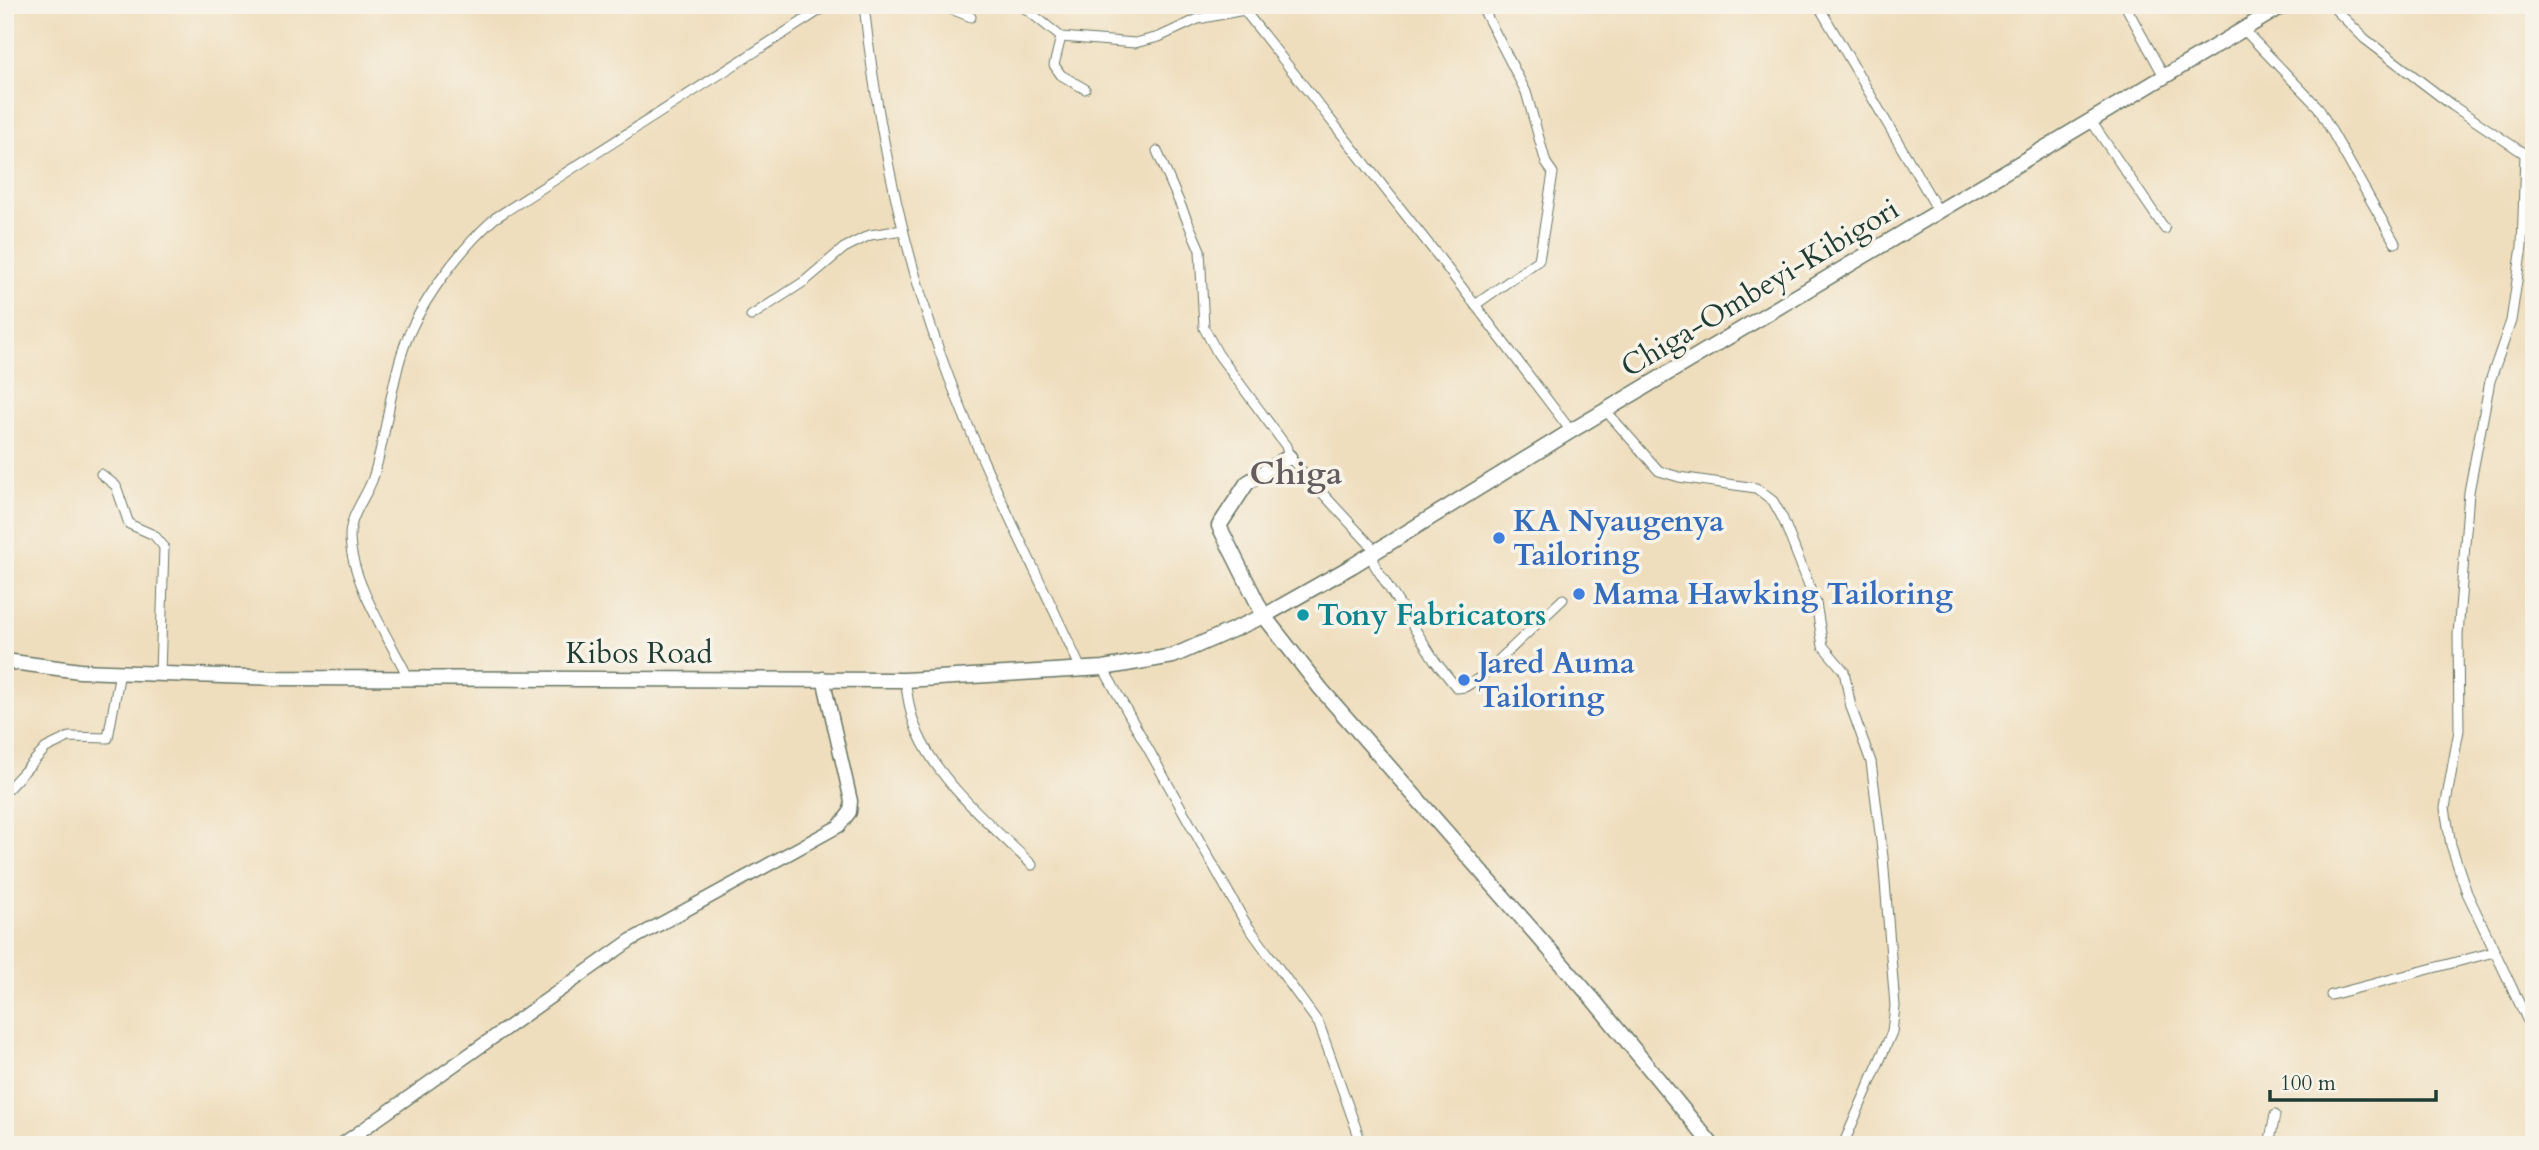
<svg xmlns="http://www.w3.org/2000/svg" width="2539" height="1150" viewBox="0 0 2539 1150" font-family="Cardo,serif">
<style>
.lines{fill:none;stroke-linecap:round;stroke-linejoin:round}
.street-casing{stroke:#687564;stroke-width:11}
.secondary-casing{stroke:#687564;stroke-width:15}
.primary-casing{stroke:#687564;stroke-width:17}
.street{stroke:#fff;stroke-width:9}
.secondary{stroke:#fff;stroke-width:12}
.primary{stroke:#fff;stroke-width:14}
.shop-dot{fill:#3f7fe0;stroke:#f7f3e8;stroke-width:2.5}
.culture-dot{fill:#0f9aa8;stroke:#f7f3e8;stroke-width:2.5}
.labels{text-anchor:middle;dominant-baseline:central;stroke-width:7;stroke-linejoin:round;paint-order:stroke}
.street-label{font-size:30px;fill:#1f3d34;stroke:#f7f3e8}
.shop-label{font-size:30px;font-weight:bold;fill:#366cbe;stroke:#f7f3e8;text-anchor:start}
.culture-label{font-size:30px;font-weight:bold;fill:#0d838f;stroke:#f7f3e8;text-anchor:start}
.quarter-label{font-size:33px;font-weight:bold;fill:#635d60;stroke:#f7f3e8}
</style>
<rect width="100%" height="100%" fill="#f7f3e8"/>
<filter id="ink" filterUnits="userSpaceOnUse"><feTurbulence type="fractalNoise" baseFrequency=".0143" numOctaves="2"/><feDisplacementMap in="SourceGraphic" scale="14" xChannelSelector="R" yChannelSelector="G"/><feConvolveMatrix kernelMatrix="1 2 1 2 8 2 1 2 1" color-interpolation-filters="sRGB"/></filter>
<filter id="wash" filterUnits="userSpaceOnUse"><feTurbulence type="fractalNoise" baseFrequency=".00686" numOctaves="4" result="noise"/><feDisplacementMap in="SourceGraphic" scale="28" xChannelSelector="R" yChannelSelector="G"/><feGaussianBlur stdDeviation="1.57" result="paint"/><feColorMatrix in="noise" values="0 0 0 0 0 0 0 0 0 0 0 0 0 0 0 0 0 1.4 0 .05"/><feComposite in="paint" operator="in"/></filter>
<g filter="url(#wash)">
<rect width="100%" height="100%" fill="#efdebd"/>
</g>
<g filter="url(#ink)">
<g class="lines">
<g class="street-casing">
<g id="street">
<path d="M864,5C877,124 900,240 940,353C978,461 1034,565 1081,669"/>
<path d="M941,5L971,17"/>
<path d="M1021,5L1061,37L1135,43L1159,37L1198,19L1244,10"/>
<path d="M1240,5L1438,256L1571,431"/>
<path d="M1818,5L1939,212"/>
<path d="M2125,5L2165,78"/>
<path d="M2331,5L2365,39L2453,106L2534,160"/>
<path d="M2244,30L2318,107L2395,243"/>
<path d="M1061,37L1054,65L1061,75L1085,89"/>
<path d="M2091,121L2165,229"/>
<path d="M1157,151L1200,250L1204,328L1218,354L1286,446L1289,457L1374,549V564L1435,661L1457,688L1465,687L1481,677L1563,599"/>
<path d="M2525,154L2522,247L2511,321L2490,381L2469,492L2458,635L2459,730L2445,808L2451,845L2467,893L2534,1034"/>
<path d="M1475,305L1539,260L1553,173L1546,163L1526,92L1481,5"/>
<path d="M751,316L805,281L844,248L870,235L903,230"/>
<path d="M1606,411L1659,471L1679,477L1756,488L1773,501L1783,519L1816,603L1823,646L1844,671L1851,707L1871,762L1883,857L1895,1006L1892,1032L1843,1145"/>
<path d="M101,474L116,486L129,524L154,535L164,547L160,674"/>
<path d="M1103,668L1245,922L1319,1024L1362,1145"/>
<path d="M409,679C389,638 351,582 350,537C350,514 366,498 373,478C386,437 389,394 402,353C416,307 459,250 495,218L828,5"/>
<path d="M905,680C908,698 910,716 918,733C940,784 993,826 1032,865"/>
<path d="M5,792L46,748L69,737L108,738L120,672"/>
<path d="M2331,995L2494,952"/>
<path d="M2269,1145L2275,1115"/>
</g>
</g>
<g class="secondary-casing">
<path id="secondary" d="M341,1145L631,940L839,826L850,812L851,801L823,678"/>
</g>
<g class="primary-casing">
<g id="primary">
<path d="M1289,457L1247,483L1219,526L1264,616L1321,689L1591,997L1712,1145"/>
<path d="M5,661L80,671L278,678L905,680L1103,668L1173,656L1264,616L1352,566L1571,431L2284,5"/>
</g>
</g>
<use href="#street" class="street"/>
<use href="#secondary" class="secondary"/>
<use href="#primary" class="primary"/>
</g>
</g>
<g class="shop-dot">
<circle cx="1499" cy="538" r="7"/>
<circle cx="1579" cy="594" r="7"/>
<circle cx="1464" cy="680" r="7"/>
</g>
<circle class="culture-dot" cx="1303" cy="615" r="7"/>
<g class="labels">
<g class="street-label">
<text transform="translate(1760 288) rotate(-31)">Chiga-Ombeyi-Kibigori</text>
<text x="639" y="653">Kibos Road</text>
</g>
<g class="shop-label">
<text x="1513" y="521">KA Nyaugenya<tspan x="1513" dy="34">Tailoring</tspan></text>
<text x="1593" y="594">Mama Hawking Tailoring</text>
<text x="1478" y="663">Jared Auma<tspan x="1478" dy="34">Tailoring</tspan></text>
</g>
<g class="culture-label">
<text x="1317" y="615">Tony Fabricators</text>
</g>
<g class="quarter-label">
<text x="1296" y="473">Chiga</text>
</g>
</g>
<rect width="2539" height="1150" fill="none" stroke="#f7f3e8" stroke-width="28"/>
<path d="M2270 1090v10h166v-10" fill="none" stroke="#1f3d34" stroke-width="3.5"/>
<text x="2280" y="1090" font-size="21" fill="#1f3d34" stroke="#f7f3e8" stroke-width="5" paint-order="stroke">100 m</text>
</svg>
